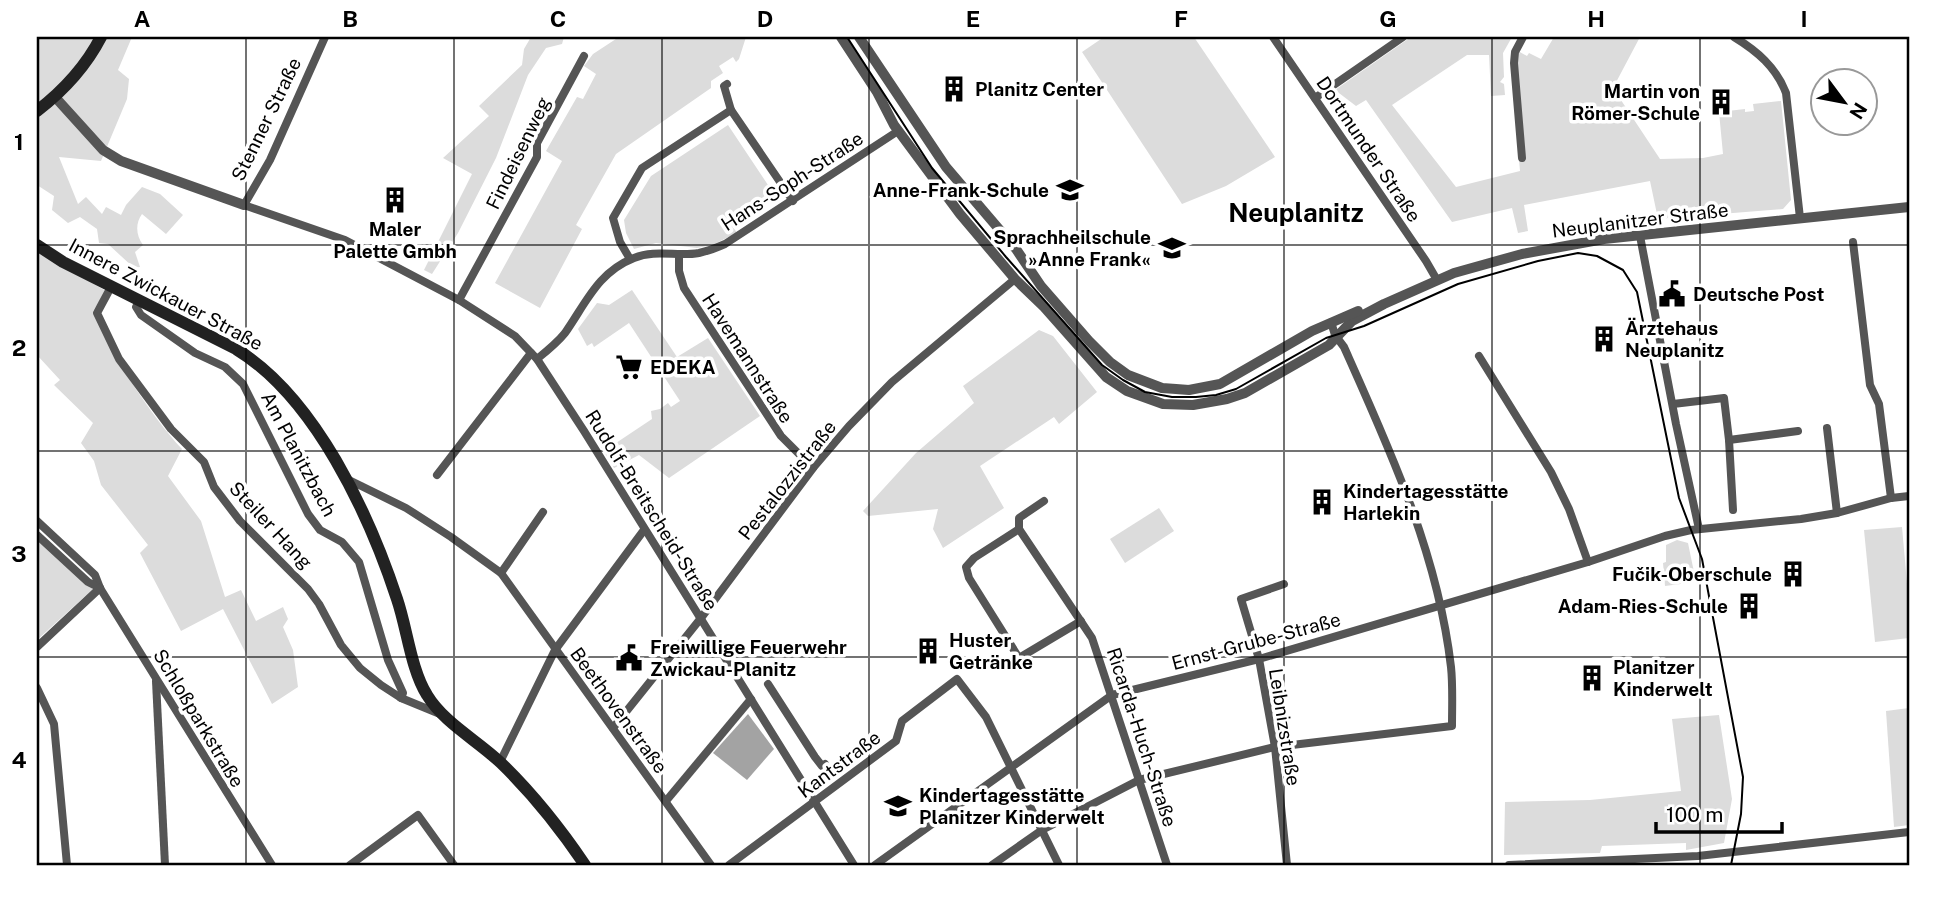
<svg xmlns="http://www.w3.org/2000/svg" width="1946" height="902" viewBox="0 0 1946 902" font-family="'Public Sans',sans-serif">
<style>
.green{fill:#dcdcdc}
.water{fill:#a3a3a3}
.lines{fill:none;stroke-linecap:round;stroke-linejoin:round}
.minor{stroke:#555;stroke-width:8}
.tertiary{stroke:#555;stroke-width:10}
.secondary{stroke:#222;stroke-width:12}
.tram{stroke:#000;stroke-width:2}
.grid{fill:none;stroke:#000;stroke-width:2;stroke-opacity:0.55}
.labels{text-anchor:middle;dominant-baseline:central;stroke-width:7;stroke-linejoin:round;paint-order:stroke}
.poi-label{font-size:19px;font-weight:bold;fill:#000;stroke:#fff;text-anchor:start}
.street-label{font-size:19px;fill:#000;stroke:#fff}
.district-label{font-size:26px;font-weight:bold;fill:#000;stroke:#fff}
.neatline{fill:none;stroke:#000;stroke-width:2.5}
.grid-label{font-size:23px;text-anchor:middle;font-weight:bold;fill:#000}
</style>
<rect width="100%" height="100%" fill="#fff"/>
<g class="green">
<path d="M37,37H132L118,70L129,79L127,99L101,161L59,157L78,204L86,197L102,214L106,207L121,215L126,205L142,187L160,194L183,215L166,234L142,214C135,224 136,235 143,245L135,252L140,267L134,268L108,244L99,243L97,229L80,217L68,223L52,210L54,196L37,185Z"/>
<path d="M531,37H564L562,44L546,48L528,75L496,158L458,233L432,274L424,270L472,174L443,158L489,116L479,106L522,65L524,49Z"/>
<path d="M619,37H746L739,59L736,62L733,57L719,66L723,73L711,81V88L616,154L576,225L582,229L540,308L495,283L562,161L546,151L577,97L583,99L596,74L584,66L593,54Z"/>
<path d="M1104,37H1194L1275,157L1226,186L1182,204L1082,52Z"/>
<path d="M1411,37H1512L1503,53L1504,77L1500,82L1504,84L1505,95L1491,96L1489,55H1467L1392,105L1456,187L1520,171L1519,160L1525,157L1516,62L1518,51L1527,56L1529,53L1541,59L1554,37H1640L1613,88L1660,159L1703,158L1723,154L1719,112L1745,109V112L1754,111L1753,104L1781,101L1791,200L1783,209L1658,219L1650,181L1524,205L1528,231L1518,233L1512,208L1452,222L1366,100L1356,106L1335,90Z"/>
<path d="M728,125L776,197L732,225L737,233L712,245L697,248L656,243L634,249L626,233L624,220L651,176Z"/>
<path d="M37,251L106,291L93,311C109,352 152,417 182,449L168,476L201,521L225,597L241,590L256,621L283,607L288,619L283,627L293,650L298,687L272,704L223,609L181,631L140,553L148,545L101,485L94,461L81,443L93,423L54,385L60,380L37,355Z"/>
<path d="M632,290L677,357L708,338L760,416L669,478L639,455L614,468L600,445L608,440L613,445L652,419L651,411L660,409L668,403L671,407L680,401L629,323L594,347L592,343L587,346L578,329L597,303L609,305Z"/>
<path d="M1039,330L1053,336L1097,392L1059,424L1054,417L980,466L1004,508L943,548L933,529L938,509L868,516L863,511L916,453L974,403L963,386Z"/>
<path d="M1159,508L1174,531L1125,563L1110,539Z"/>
<path d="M1902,527L1909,606V638L1875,642L1864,530Z"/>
<path d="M37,540L93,589L37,640Z"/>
<path d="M1677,540L1688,543L1696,582L1665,586L1663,563L1666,562V545Z"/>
<path d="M1909,708V825L1894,827L1886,711Z"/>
<path d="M1719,715L1732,799L1724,843L1686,850V843L1602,846L1600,853L1504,855L1505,802L1590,800L1681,791L1672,719Z"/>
</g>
<path class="water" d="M748,714L774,749L747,780L713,753Z"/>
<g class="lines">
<g class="minor">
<path d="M325,37L270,160L244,205L345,240L459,300L515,336L537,359L584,431L854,865"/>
<path d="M1273,37L1426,261L1437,280"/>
<path d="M1734,37C1757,51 1776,67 1786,93L1800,218"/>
<path d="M727,84L724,86L731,110L793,201"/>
<path d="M1315,98L1403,37"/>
<path d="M1522,158L1514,63L1515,52L1523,37"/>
<path d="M1640,236L1676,424L1699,529"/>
<path d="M1853,242L1870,385L1879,404L1891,498"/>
<path d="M679,254V271L684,288L781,436L813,468"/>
<path d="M630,259L620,242L613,218L642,168L731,110"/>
<path d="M111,287L97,313L119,359L171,429L204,462L214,487L240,521L308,589L319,604L341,645L360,668L381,685L401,698L440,714"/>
<path d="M459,300L537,157V143L584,56"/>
<path d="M139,301L136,307L141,315L195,353L225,367L243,384L308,514L320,530L342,542L359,562L388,660L403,693L401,698"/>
<path d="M1479,356L1551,472L1569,509L1588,562"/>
<path d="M537,359C547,351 557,343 565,333C586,303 598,272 634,258C656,249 677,257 699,253C708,251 716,248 725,244L898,131"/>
<path d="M1673,404L1724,398L1729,440L1733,510"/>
<path d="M1827,428L1837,513"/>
<path d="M1729,440L1798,431"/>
<path d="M437,475L531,353"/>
<path d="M347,479L406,508L451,537L501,573L711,865"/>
<path d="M1044,501L1019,518V529L1092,638L1167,865"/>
<path d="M37,521L95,575L100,588L272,865"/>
<path d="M1019,529L974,558L966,567L969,578L1019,658L1081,621"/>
<path d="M37,535L88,582L100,588"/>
<path d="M501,573L543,512"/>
<path d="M1284,584L1241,599L1259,659L1275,747L1287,865"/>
<path d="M37,647L100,588"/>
<path d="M156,681L165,865"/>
<path d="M768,684L815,757L822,766L825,764"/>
<path d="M37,688L54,724L67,865"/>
<path d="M613,728L701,618L813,468L849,426L892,382L1015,279"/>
<path d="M500,762L555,650L644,530"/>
<path d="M666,801L751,699"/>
<path d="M350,865L418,815L454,865"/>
<path d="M729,865L896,741L902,721L957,679L986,717L1059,865"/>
<path d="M875,865L1112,695L1259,659L1588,562L1665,536L1691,530L1801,519L1837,513L1891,498L1909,496"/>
<path d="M992,865L1042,830L1139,780L1275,747L1452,726C1452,706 1453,686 1451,667C1438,554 1390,450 1344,347L1335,335L1331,322"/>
<path d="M1509,865L1698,856L1909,832"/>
</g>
<g class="tertiary">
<path d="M841,37L877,92L894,125L960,214L1015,279L1044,307L1106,377L1127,391L1163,404L1193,405L1227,399L1245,393L1329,345L1352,321L1384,304L1454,273L1522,254L1604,239L1909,207"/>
<path d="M859,37L946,167L1016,249L1041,286L1089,341L1110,362L1128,375L1162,388L1176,389L1189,390L1220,384L1312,331L1358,311"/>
<path d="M55,97L103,150L121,161L244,205"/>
</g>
<g class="secondary">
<path d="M37,111C63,91 86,66 101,37"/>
<path d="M37,245L63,262L236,349C315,397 369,514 397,599C407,628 411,670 427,695C444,723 477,740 501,763C533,794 560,828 585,865"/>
</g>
<path class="tram" d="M847,37L932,168L1006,257L1102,365L1123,380L1145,392L1172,397H1196L1216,395L1236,389L1326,338L1364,326L1458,284L1538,261L1578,253L1597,256L1623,270L1637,292L1679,498L1702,559L1743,777L1741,814L1731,865"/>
</g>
<path class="grid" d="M246,37V865M454,37V865M662,37V865M869,37V865M1077,37V865M1284,37V865M1492,37V865M1700,37V865M37,245H1909M37,451H1909M37,657H1909"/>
<defs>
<g id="building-bare" transform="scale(2.1)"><path d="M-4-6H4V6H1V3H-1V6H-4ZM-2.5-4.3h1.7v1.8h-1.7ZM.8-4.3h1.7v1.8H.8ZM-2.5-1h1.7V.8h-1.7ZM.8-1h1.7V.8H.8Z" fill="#000" stroke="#fff" stroke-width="2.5" paint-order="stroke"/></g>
<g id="school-bare" transform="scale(2.1)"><path d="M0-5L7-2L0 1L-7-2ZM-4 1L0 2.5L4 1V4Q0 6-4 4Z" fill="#000" stroke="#fff" stroke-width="2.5" paint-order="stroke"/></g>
<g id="civic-bare" transform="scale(2.1)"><path d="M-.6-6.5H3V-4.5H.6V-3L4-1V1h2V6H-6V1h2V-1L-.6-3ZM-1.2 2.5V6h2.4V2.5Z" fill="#000" stroke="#fff" stroke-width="2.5" paint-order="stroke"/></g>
<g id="supermarket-bare" transform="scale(2.1)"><path d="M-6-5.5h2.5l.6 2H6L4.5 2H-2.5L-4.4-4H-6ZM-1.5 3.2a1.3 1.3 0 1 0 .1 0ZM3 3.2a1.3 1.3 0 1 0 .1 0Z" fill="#000" stroke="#fff" stroke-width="2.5" paint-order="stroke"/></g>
</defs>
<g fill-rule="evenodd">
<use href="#building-bare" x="954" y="89"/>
<use href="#building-bare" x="1721" y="102"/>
<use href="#school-bare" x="1070" y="190"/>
<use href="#building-bare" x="395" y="200"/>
<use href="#school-bare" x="1172" y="248"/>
<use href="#civic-bare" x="1672" y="294"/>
<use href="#building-bare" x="1604" y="339"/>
<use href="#supermarket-bare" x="629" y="367"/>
<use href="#building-bare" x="1322" y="502"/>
<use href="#building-bare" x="1793" y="574"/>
<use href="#building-bare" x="1749" y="606"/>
<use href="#building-bare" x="928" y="651"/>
<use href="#civic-bare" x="629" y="658"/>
<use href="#building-bare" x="1592" y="678"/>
<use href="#school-bare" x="898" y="806"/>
</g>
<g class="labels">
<g class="poi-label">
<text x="975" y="89">Planitz Center</text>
<text x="1700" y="91" text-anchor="end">Martin von<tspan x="1700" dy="22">Römer-Schule</tspan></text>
<text x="1049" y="190" text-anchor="end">Anne-Frank-Schule</text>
<text x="395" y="229" text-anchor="middle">Maler<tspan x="395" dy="22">Palette Gmbh</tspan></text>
<text x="1151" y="237" text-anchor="end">Sprachheilschule<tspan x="1151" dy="22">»Anne Frank«</tspan></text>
<text x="1693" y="294">Deutsche Post</text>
<text x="1625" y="328">Ärztehaus<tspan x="1625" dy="22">Neuplanitz</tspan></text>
<text x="650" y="367">EDEKA</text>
<text x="1343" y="491">Kindertagesstätte<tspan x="1343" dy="22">Harlekin</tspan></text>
<text x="1772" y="574" text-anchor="end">Fučik-Oberschule</text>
<text x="1728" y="606" text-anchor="end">Adam-Ries-Schule</text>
<text x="949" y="640">Huster<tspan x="949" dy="22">Getränke</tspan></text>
<text x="650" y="647">Freiwillige Feuerwehr<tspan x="650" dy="22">Zwickau-Planitz</tspan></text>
<text x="1613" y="667">Planitzer<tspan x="1613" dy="22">Kinderwelt</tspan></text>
<text x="919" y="795">Kindertagesstätte<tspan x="919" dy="22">Planitzer Kinderwelt</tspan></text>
</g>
<g class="street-label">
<text transform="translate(266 119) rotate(-64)">Stenner Straße</text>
<text transform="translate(1369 149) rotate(56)">Dortmunder Straße</text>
<text transform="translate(518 153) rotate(-64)">Findeisenweg</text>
<text transform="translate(792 181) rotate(-33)">Hans-Soph-Straße</text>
<text transform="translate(1640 220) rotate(-7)">Neuplanitzer Straße</text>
<text transform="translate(166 294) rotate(28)">Innere Zwickauer Straße</text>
<text transform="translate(748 358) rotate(57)">Havemannstraße</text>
<text transform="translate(299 454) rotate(62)">Am Planitzbach</text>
<text transform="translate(787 480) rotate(-52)">Pestalozzistraße</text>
<text transform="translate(652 510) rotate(58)">Rudolf-Breitscheid-Straße</text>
<text transform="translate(271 525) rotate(47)">Steiler Hang</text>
<text transform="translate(1256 641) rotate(-15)">Ernst-Grube-Straße</text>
<text transform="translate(619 710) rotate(54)">Beethovenstraße</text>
<text transform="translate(199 718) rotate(59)">Schloßparkstraße</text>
<text transform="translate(1285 727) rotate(81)">Leibnizstraße</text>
<text transform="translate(1142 737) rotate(72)">Ricarda-Huch-Straße</text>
<text transform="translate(839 764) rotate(-37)">Kantstraße</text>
</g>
<g class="district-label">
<text x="1296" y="212">Neuplanitz</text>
</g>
</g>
<rect width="1946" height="902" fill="none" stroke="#ffffff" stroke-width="77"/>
<g transform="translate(1844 102) rotate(122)"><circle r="33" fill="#ffffff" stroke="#999999" stroke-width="2"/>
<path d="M0-5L12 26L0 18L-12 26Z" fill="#000000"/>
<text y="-10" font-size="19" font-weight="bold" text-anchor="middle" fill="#000000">N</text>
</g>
<path d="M1656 822v10h126v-10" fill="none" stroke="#000000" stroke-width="3.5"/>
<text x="1666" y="822" font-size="21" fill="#000000" stroke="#ffffff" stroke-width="5" paint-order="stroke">100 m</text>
<rect x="38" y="38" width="1870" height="826" class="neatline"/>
<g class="grid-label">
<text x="142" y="27">A</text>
<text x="350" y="27">B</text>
<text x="558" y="27">C</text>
<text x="765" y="27">D</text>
<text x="973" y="27">E</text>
<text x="1181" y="27">F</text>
<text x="1388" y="27">G</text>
<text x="1596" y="27">H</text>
<text x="1804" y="27">I</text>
<text x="19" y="150">1</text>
<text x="19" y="356">2</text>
<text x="19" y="562">3</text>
<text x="19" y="768">4</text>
</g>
</svg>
